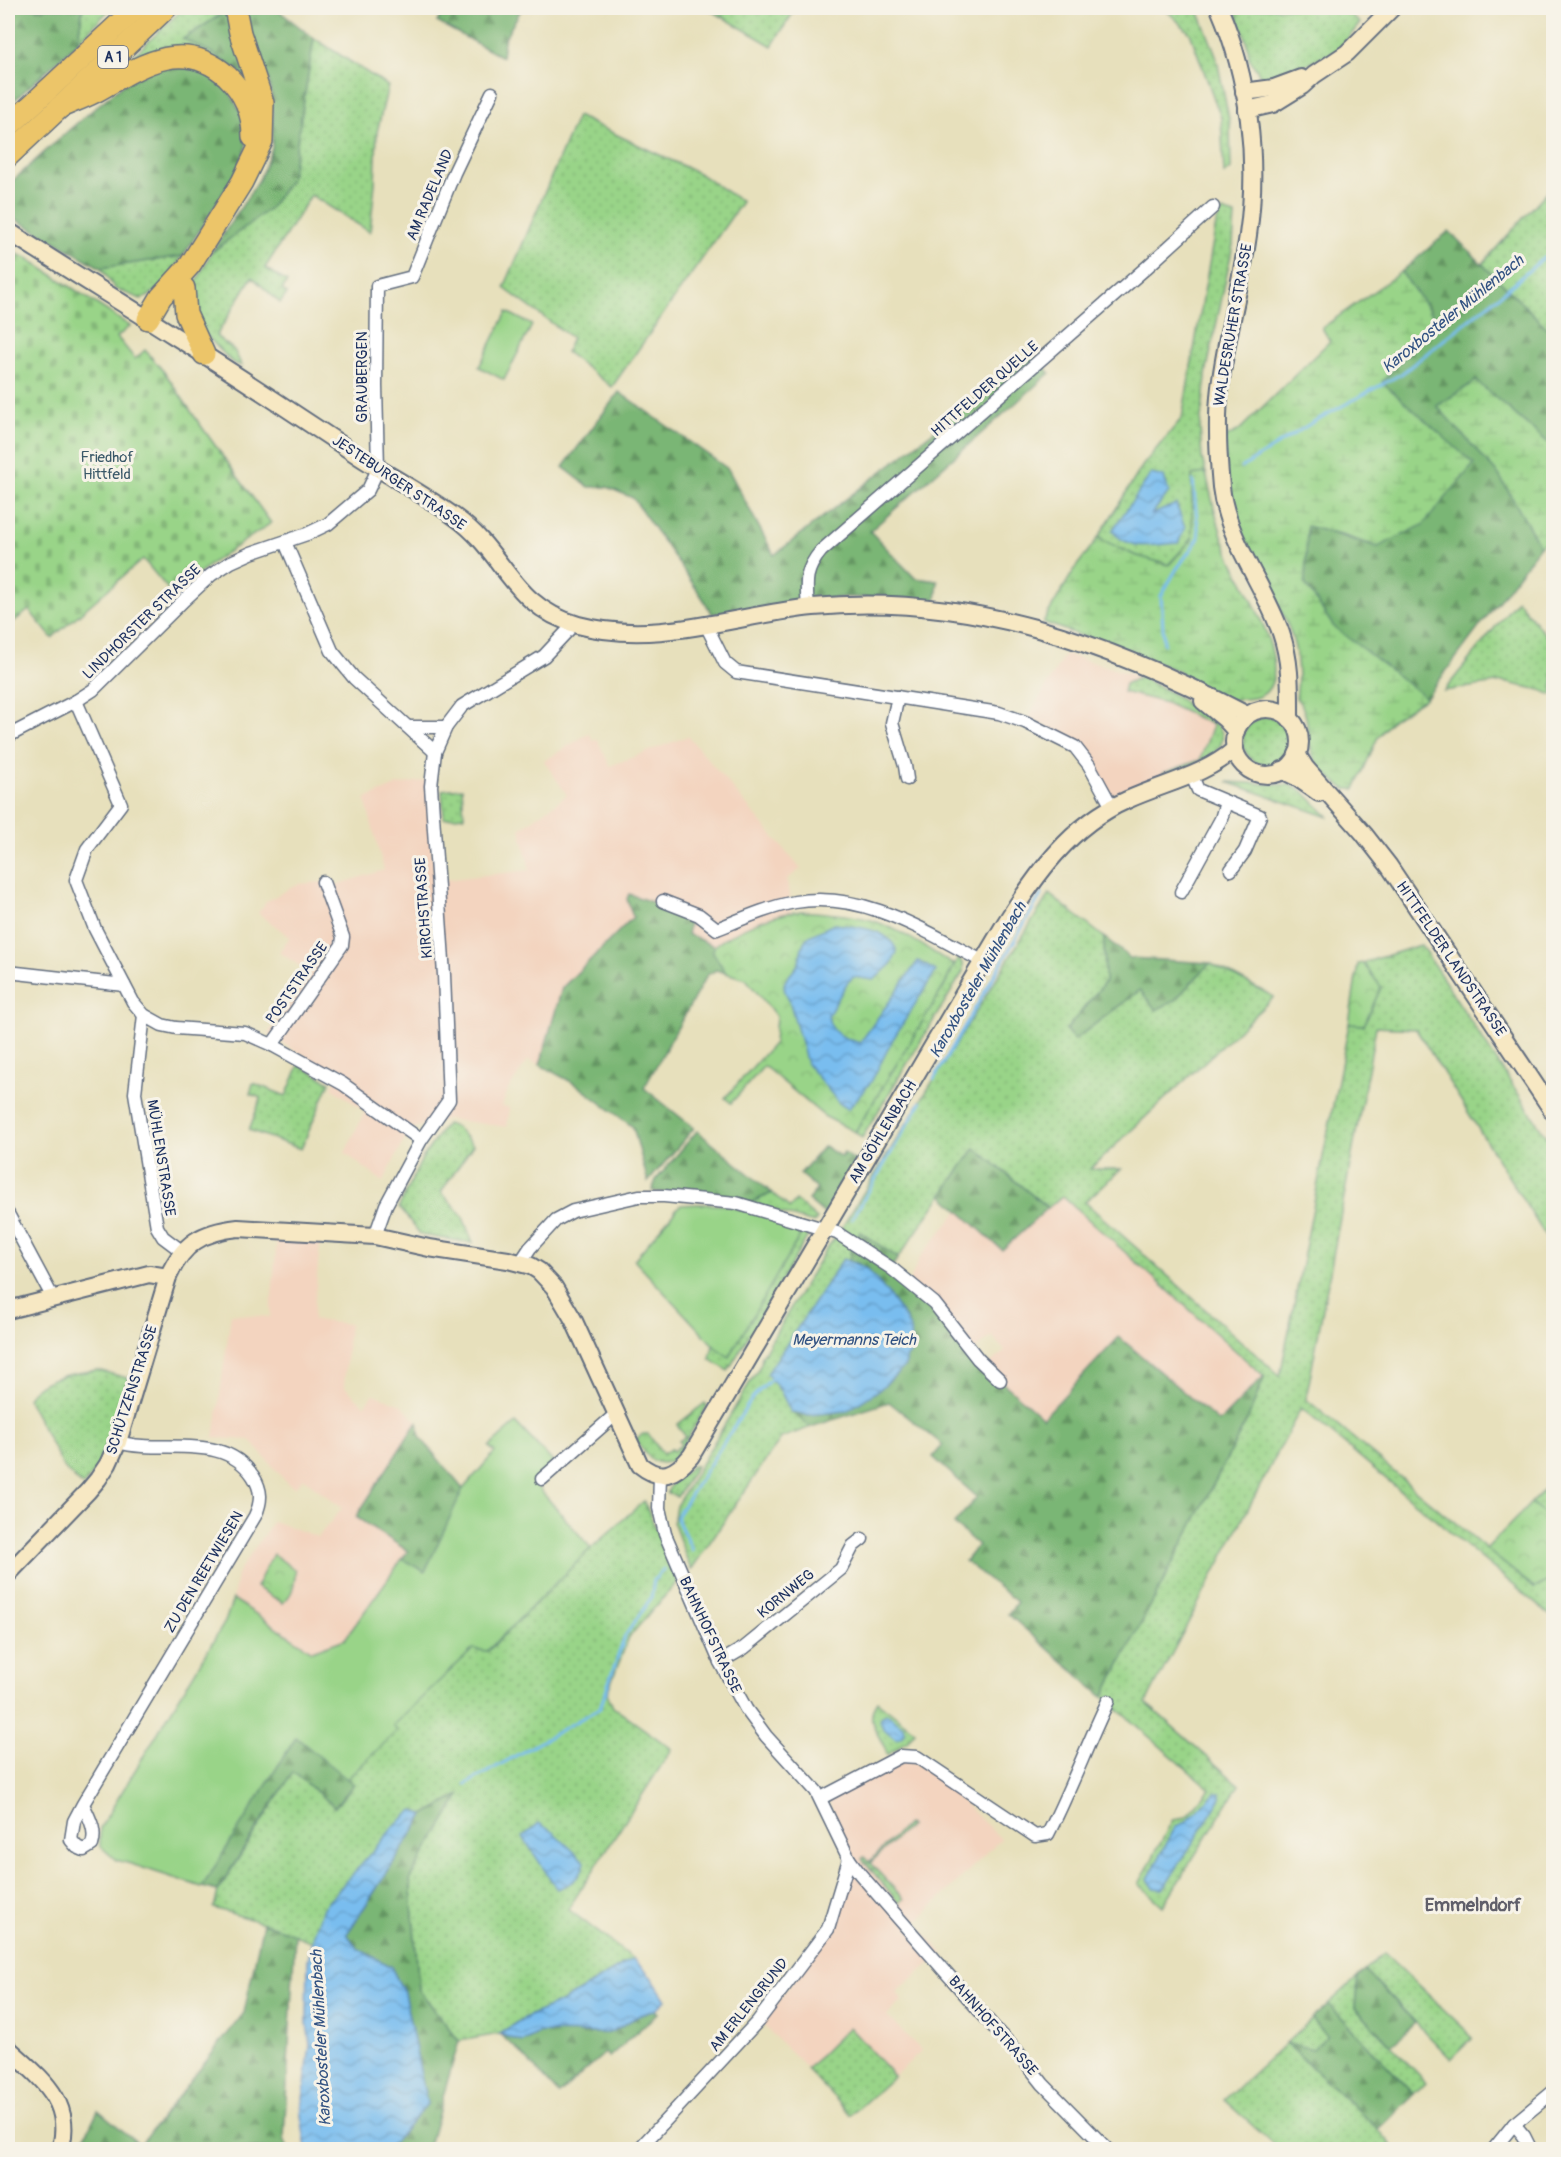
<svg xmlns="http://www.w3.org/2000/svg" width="1561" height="2157" viewBox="0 0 1561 2157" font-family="Pangolin,sans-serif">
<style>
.built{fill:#f3d4bf}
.grass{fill:url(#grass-dots);stroke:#5a8273;stroke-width:1.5}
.forest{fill:url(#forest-firs);stroke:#4a7269;stroke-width:1.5}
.wetland{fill:url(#wetland-marsh);stroke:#5a8273;stroke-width:1.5}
.cemetery{fill:url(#cemetery-stones);stroke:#5a8273;stroke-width:1.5}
.park{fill:url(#park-crowns);stroke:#5a8273;stroke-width:1.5}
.pitch{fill:#99d488;stroke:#5a8273;stroke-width:1.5}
.water{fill:url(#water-waves);stroke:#4a76a6;stroke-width:1.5}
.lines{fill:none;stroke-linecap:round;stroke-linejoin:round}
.stream{stroke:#79bdef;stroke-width:3}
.street-casing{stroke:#626d7f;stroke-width:15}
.secondary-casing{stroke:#626d7f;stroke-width:20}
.highway-casing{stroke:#626d7f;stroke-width:24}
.street{stroke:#fff;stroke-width:12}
.secondary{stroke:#f7e8c3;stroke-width:16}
.highway{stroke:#ecc569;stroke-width:21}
.labels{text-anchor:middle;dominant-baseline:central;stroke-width:6;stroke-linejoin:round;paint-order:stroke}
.shield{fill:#f7f3e8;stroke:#5d6a87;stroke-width:1.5}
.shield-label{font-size:14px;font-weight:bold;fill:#1b2f5e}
.street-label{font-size:15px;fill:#1b2f5e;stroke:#f7f3e8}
.park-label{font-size:15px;fill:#3a5868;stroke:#f7f3e8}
.water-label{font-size:16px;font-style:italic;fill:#325282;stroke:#f7f3e8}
.quarter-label{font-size:18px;font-weight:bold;fill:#605f6a;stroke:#f7f3e8}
</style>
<defs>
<pattern id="grass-dots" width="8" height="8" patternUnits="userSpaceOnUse" patternTransform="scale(1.5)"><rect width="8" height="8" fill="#99d488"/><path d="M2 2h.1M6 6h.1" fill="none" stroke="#83b678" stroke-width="1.8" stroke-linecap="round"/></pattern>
<pattern id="forest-firs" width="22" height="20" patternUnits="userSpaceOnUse" patternTransform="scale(1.5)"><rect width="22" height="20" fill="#7ab674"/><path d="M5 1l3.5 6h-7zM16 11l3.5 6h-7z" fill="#639462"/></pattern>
<pattern id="wetland-marsh" width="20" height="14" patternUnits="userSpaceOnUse" patternTransform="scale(1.5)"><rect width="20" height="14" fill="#99d488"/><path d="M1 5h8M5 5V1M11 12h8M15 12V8" fill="none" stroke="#83b678"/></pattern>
<pattern id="cemetery-stones" width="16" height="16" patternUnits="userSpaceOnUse" patternTransform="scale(1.5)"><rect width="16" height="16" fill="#99d488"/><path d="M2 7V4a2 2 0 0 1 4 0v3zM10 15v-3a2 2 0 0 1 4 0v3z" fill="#83b678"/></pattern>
<pattern id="park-crowns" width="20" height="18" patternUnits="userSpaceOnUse" patternTransform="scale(1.5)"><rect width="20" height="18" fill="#99d488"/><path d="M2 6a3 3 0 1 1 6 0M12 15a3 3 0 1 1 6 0" fill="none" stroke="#83b678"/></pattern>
<pattern id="water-waves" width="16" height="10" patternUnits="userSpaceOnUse" patternTransform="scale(1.5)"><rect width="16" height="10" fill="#79bdef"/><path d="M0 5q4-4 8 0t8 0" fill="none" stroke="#629ac5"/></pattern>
</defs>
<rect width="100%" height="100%" fill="#f7f3e8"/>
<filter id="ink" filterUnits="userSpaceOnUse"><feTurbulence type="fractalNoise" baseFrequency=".0167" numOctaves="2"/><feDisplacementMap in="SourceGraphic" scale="12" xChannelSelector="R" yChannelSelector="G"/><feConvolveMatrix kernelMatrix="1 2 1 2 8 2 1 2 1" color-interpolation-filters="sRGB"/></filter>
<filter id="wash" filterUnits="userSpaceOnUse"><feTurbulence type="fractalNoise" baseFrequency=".008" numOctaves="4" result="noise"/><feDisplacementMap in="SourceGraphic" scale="24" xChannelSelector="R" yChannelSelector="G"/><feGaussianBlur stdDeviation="1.35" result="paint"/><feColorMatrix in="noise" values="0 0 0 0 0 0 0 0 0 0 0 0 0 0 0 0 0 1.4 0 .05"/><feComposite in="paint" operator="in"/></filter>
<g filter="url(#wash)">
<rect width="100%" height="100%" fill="#e7e0bc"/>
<g class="built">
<path d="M1065,654L1140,677L1206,716L1215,723L1201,761L1193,766L1111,795L1072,740L1028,718Z"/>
<path d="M589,733L593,741L597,739L610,766L688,736L801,869L787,879L791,912L734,932L714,946L687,934L691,917L627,899L633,916L562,988L540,1065L528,1060L508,1090L502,1106L510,1108L507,1127L448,1119L410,1129L383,1182L345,1153L365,1111L332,1088L337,1076L268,1034L310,973L279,952L290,937L258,913L267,901L298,884L334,881L336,885L384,870L365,799L398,785L427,780L435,881L530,870L520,829L567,795L544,761Z"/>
<path d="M1061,1196L1265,1375L1219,1422L1119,1337L1043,1418L985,1367L1005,1351L992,1336L972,1352L909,1283L920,1257L959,1210L1003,1250Z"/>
<path d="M277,1239L320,1243L313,1320L349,1324L344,1386L364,1405L374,1394L402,1405L417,1422L356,1517L408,1551L346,1639L312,1652L233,1599L237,1574L273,1521L318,1537L342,1508L303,1478L295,1488L287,1483L250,1440L214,1438L231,1314L270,1317Z"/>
<path d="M901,1759L914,1762L947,1786L1001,1839L915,1923L943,1953L896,1992L903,2000L887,2016L922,2051L894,2076L849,2027L807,2068L761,2023L832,1931L853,1859L828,1798Z"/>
</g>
<g class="grass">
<path d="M83,8H111L77,43Z"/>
<path d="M184,8H231L184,39L212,53L251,79L258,99L221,66L115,73Z"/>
<path d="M707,8H796L772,46Z"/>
<path d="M1164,8H1197L1216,55L1230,124L1231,169L1224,174L1221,118L1190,33Z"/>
<path d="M1234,8H1343L1360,23L1339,50L1265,83L1249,58L1247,42Z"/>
<path d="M314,38L388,86L377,132L375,183L370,232L311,195L265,268L287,282L282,290L287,294L280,303L252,277L216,336L234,350L242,366L232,362L202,331L191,293L211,253L270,208L291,179Z"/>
<path d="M577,116L700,174L742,202L612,387L566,352L572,338L504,288Z"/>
<path d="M1553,185V334L1482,264Z"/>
<path d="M1222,211L1235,215L1233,245L1207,369L1200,427L1202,458L1206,473L1192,476V539L1168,565L1134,555L1098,538L1143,465L1182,418L1216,224Z"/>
<path d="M183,256L165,282L149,296L141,299L115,289L101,268Z"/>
<path d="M1517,600L1553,644V695L1540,690L1503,682L1444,691Z"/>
<path d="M1140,677L1171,693L1215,723C1244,751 1182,770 1164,776L1163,773L1200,760L1213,725L1166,703L1123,692L1125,684Z"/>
<circle cx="1267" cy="741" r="24"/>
<path d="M1227,782L1291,785L1304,792L1329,817Z"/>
<path d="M462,788L464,816L444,818L442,790Z"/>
<path d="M1049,894L1104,937L1105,982L1066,1030L1074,1040L1140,990L1174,1001L1210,963L1274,997L1090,1169H1121L1085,1202L1280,1376L1349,1024L1364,1025L1381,987L1363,963L1421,945L1553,1147V1248L1416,1029L1376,1027L1306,1399L1534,1588L1553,1579V1618L1301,1408L1146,1703L1239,1785L1163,1906L1139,1884L1173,1819L1186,1817L1210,1789L1103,1697L1249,1416L1264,1376L1062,1196L1048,1208L975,1148L898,1258L860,1232L851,1247L849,1262L843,1259L768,1374L780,1390L791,1411L811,1427L781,1438L691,1570L673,1522L676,1506L761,1364L762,1356L826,1249L836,1237Z"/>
<path d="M958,958L963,964V972L862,1138L855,1132L943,988Z"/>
<path d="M299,1065L330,1082L301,1149L249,1130L261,1098L250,1094L253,1083L286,1096Z"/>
<path d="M446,1124L456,1127L473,1145L441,1192L462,1215L473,1243L421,1235L399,1207L423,1157Z"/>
<path d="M772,1193L790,1208L796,1201L817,1219L814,1223L748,1204Z"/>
<path d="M805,1227L812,1229L728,1371L710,1359L713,1345L729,1356Z"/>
<path d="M97,1370L131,1379L102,1462L83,1486L64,1468L27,1398C40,1377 74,1373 97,1370Z"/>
<path d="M705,1403L707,1406L675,1459C655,1470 645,1455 636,1439L643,1434H648L663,1454L671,1449L673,1451L681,1445L679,1441L686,1437L677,1425Z"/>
<path d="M692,1466H696L677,1497L667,1493L671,1485Z"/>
<path d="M1553,1480V1521L1531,1503Z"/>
<path d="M644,1501L678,1581L629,1637L607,1693L613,1707L672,1749L568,1909L633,1959L561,2002L522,2019L499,2034L459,2041L419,1990L410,1878L459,1796L424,1815L414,1810L315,1931L313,1942L263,1923L214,1908L218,1891L293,1772L335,1807L353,1785L347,1779L397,1731L392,1725L473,1649L488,1651L591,1548Z"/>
<path d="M877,1701L915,1731L908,1741L887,1755C882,1734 862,1723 877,1701Z"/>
<path d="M907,1824L909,1826L870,1863L904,1899L899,1903L862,1859L864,1857L869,1862Z"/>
<path d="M1384,1953L1473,2037L1451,2059L1365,1970Z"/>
<path d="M1358,1977L1355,2008L1426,2082L1414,2094L1328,2004Z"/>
<path d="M1312,2019L1328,2036L1313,2049L1287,2044L1378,2129L1395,2149H1279L1224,2100Z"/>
<path d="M849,2027L894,2076L851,2115L807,2069Z"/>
</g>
<g class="forest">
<path d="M8,8H83L77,43L8,106Z"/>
<path d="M231,8L251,79L212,53L183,39Z"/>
<path d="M245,8H275L314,38L291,179L270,208L211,253L259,180L272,148L273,112L269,81L254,49Z"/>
<path d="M446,8H522L504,40L502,57L437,22Z"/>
<path d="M159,67H190L211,77L229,91L247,124L246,147L236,173L183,256L101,268L8,215V185L70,129L125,83Z"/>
<path d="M1449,231L1553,334V447L1476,381L1437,406L1499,475L1540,546L1426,698L1333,626L1305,584L1307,526L1378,547L1473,465L1382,382L1437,321L1401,272Z"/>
<path d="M1033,354L1050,373L870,531L915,578L938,581L936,600L846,597L712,614L702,597L633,498L607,487H589L563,467L619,392L728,469L774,555Z"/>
<path d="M629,894L691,916L687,934L714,946L713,952L726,973L716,970L707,975L644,1088L694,1128L648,1182L633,1127L577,1085L540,1065L562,988L633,917L627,899Z"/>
<path d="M1104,937L1130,958L1210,963L1174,1001L1156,1010L1140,990L1074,1040L1066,1030L1105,982Z"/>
<path d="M697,1131L772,1193L748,1204L652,1191L656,1180Z"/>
<path d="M824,1146L841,1157L844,1153L856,1161L825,1214L808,1200L817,1189L800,1174Z"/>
<path d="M975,1148L1048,1208L1002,1250L942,1195Z"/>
<path d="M860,1232L898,1258L891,1268L934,1303L985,1367L1043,1418L1119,1337L1219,1422L1265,1375L1249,1416L1103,1697L1008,1614L1017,1602L965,1561L978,1545L954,1524L977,1497L933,1457L943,1445L889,1402L811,1427L791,1412L807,1415L879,1390L904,1367L910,1332L907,1320L870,1272L857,1263L849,1262L851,1247Z"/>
<path d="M417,1422L420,1437L463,1489L425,1572L402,1559L408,1551L356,1517Z"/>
<path d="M296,1737L354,1784L335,1807L293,1772L217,1891L202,1887Z"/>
<path d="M460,1795L410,1878L419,1990L459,2041L428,2149H388L427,2104L404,1993L391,1967L357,1948L347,1934L424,1815Z"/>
<path d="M263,1923L295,1934L284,2138L288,2149H79L98,2110L140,2145L244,2013Z"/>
<path d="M1365,1970L1415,2023L1391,2045L1355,2008L1358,1977Z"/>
<path d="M1328,2004L1414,2094L1378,2129L1286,2043L1313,2049L1327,2036L1312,2019Z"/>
<path d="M655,2010L658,2013L609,2057L605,2053L559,2094L516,2048L499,2034L523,2042L540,2032L609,2033L640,2015Z"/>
</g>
<g class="wetland">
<path d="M1401,272L1437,321L1382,382L1474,464L1423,525L1378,547L1345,536L1307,526L1305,584L1333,626L1426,698L1393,719L1378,737L1355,789H1345C1333,780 1319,770 1313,756C1305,737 1312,714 1296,698C1307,629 1268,598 1245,540C1239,524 1228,494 1226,478C1225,465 1225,450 1225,437L1238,431L1330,341L1322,328Z"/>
<path d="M1476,381L1553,447V537L1540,546L1499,475L1437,406Z"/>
<path d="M1206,473C1212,499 1217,525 1227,549C1239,579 1293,661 1267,691C1257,702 1241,697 1228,701L1200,686L1176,670L1043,622L1076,567L1098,538L1134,555L1169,565L1192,539V475Z"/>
</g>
<path class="cemetery" d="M8,251L27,258L130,326L117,337L135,359L145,350L165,373L199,423L271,523L213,562L173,595L143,559L52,638L29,610L12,623L8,617Z"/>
<g class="park">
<path d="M801,911C824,913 849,914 871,920C900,929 928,949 954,965L943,988L855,1132L824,1116L764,1066L731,1103L725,1098L774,1043L776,1016L746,979L726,973L713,952L714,946C739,928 770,915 801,911Z"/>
<path d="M1363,963L1381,987L1364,1025L1349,1024L1358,964Z"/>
<path d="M1531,1503L1554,1521L1553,1579L1535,1588L1486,1549Z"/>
<path d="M273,1554L295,1570C295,1583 294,1593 283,1603L256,1587Z"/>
</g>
<g class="pitch">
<path d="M507,312L532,325L504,380L479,367Z"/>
<path d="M699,1204L724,1205L805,1227L729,1357L715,1347L634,1260L680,1205Z"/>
<path d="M516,1423L556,1465L535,1484L591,1548L487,1651L473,1649L393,1725L397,1731L347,1779L296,1737L202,1887L131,1864L116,1860L100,1846V1828L225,1622L233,1599L312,1651L345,1639L402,1559L425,1572L463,1489L495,1452L489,1447Z"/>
</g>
<g class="water">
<path d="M1151,474L1164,477L1169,492L1151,515L1176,504L1185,528L1178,543C1151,545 1131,552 1112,531Z"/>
<path d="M835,924C857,927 890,928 897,952L891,964L874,980L853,977L847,983L828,1016C831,1035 844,1038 860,1043L918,961L936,971L893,1039L871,1082L848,1109L840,1104L807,1064L789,999C776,979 792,978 799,962C801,954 801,945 806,939C808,936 830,926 835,924Z"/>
<path d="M843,1259C850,1262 858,1263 865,1268C875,1276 907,1317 910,1329C911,1337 910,1344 912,1352L906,1358V1363L904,1367L879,1390L847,1411L807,1415L791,1412L780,1390L767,1374Z"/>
<path d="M887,1714L904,1727L905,1732L901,1737L896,1739L883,1728L880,1721L881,1717Z"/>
<path d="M1216,1793H1221V1798L1166,1885L1162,1889L1154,1888L1148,1879L1176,1826C1193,1822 1201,1803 1216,1793Z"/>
<path d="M414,1810L424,1815L347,1934L357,1948L391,1967L404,1993L427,2104L388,2149H306L301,2115L310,2045L307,2022L308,1959L315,1931L323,1908L397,1823Z"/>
<path d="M539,1823L554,1833L585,1862C581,1877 572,1884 557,1889L523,1837Z"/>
<path d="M633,1959L652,1978L666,2000L655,2010L640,2015L609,2033L540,2032L523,2042L499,2034L522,2019L561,2002Z"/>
</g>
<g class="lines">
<g class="stream">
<path d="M1241,468L1313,422L1401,374L1505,291L1554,249"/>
<path d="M1164,644L1161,596L1176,570L1199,538L1193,481"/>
<path d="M934,1079L1042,893"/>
<path d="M852,1219L921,1102"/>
<path d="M692,1550L676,1517L753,1397L774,1376"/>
<path d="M466,1784L600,1708L625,1636L651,1598L654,1580L664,1569"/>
</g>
</g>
</g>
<g filter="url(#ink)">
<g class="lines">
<g class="street-casing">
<g id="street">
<path d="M285,542L332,651L354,678L435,752"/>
<path d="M808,607C806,583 804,571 821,551L1147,267L1213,207"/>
<path d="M706,625L725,663L736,672L999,713L1025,722L1075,747L1089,765L1112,807"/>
<path d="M898,697L892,723L905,766L907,779"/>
<path d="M76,701L121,804L87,849L76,880L95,929L133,1002L144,1015L162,1025L176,1028L245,1033L272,1045L343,1084L421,1140"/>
<path d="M408,727H446"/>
<path d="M8,736L76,701L93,690L184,600L211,575L231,562L251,553L307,534L328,524L368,490L378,469L376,386L377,286L412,277L454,173L492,93"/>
<path d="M1192,776L1198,790L1260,816L1245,851L1231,870"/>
<path d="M1181,892L1221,819L1226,802"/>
<path d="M663,901L699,915L717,929C742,919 769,907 795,902C864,890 926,932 984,962"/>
<path d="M8,972L124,985"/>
<path d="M144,1015L135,1093L150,1185L157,1227L163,1237L183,1252"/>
<path d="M272,1045L342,945L343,937L323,882"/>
<path d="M8,1214L53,1298"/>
<path d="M375,1236L386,1205L421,1140L449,1100L444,975L431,786L435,752L446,727L462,706L544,656L574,624"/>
<path d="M520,1263L530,1248L556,1220L573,1211L639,1196H664L736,1203L837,1233L891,1268L934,1303L978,1359L1000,1380"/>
<path d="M660,1476L659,1508L665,1534L720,1662L746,1709L766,1736L816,1791L849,1859L860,1874L999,2033L1016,2050L1043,2084L1108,2150"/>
<path d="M542,1479L616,1414"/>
<path d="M720,1662L744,1648L841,1569L853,1546L862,1539"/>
<path d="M821,1798L901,1756L917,1757L1035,1836L1048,1834C1070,1791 1087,1745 1108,1701"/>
<path d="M83,1804C89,1818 97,1830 92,1845L84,1850L77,1847L71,1840L74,1821L83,1804L255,1516C262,1501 262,1490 253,1476C223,1431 162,1455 118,1442"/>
<path d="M1514,2124L1524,2136L1531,2150"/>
<path d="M638,2150L758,2021L828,1929L849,1859"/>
<path d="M1493,2150L1514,2124L1554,2091"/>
</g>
</g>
<g class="secondary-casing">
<g id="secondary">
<path d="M1219,8C1249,77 1259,160 1248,235C1241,286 1226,336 1220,387C1216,420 1218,454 1221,487C1227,540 1264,584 1281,633C1291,662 1290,689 1290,719"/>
<path d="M1244,92L1274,88L1301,78"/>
<path d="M1247,110L1273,104L1302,86L1314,75L1347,53L1392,8"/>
<path d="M8,231C62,266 118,300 173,335C236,374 298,416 360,457C391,477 425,495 455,517C506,553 510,606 578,625C657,646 735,615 813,607C970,592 1110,644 1247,715"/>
<path d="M1203,701L1225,719L1236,731"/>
<circle cx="1267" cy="742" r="33"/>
<path d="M1297,754L1305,767L1364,834L1389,866L1554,1113"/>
<path d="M1282,770L1296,777L1319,793"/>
<path d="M8,1310L149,1274L168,1277"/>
<path d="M8,1574L88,1491L98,1479L108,1464L118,1442L168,1277C183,1243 202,1232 238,1228L375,1236L429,1248L508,1260L531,1266L539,1271L554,1287L573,1319L640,1465C661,1482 675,1475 691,1456L1003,927C1035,876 1070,825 1127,800C1164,783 1204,776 1235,749"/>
<path d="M8,2048C39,2077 75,2101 60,2150"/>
</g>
</g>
<g class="highway-casing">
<g id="highway">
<path d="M60,107C74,101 89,96 102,88C143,64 184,38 227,76C244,92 253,114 253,137"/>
<path d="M8,127L136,8"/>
<path d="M8,156L166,8"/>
<path d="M184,288L186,314L204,354"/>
<path d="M148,319L161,297L190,265L242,182L262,141L263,103L240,33L235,8"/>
</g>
</g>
<use href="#street" class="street"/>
<use href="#secondary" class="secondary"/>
<use href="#highway" class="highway"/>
</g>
</g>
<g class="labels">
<rect class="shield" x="98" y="46" width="30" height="22" rx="4.5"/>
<g class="shield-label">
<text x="113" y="57">A 1</text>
</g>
<g class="street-label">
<text transform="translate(430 195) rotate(-67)">AM RADELAND</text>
<text transform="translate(1233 325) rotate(-80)">WALDESRUHER STRASSE</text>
<text transform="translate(362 377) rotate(-90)">GRAUBERGEN</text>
<text transform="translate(985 389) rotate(-41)">HITTFELDER QUELLE</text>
<text transform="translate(399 483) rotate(34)">JESTEBURGER STRASSE</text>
<text transform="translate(142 622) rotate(-44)">LINDHORSTER STRASSE</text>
<text transform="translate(424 908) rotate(-94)">KIRCHSTRASSE</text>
<text transform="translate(1451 959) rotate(56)">HITTFELDER LANDSTRASSE</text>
<text transform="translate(297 983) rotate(-55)">POSTSTRASSE</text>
<text transform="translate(883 1132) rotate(-59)">AM GÖHLENBACH</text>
<text transform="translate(161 1158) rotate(81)">MÜHLENSTRASSE</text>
<text transform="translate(132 1390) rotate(-72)">SCHÜTZENSTRASSE</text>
<text transform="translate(204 1572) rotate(-59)">ZU DEN REETWIESEN</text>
<text transform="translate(786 1594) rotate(-39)">KORNWEG</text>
<text transform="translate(710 1635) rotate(65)">BAHNHOFSTRASSE</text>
<text transform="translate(749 2005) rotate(-51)">AM ERLENGRUND</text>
<text transform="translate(993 2026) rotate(49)">BAHNHOFSTRASSE</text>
</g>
<g class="park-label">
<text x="107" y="457">Friedhof<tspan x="107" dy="17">Hittfeld</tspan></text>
</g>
<g class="water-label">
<text transform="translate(1453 314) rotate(-39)">Karoxbosteler Mühlenbach</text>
<text transform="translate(978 980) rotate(-60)">Karoxbosteler Mühlenbach</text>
<text x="854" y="1340">Meyermanns Teich</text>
<text transform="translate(321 2038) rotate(-93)">Karoxbosteler Mühlenbach</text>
</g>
<g class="quarter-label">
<text x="1473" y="1905">Emmelndorf</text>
</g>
</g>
<rect width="1561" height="2157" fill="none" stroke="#f7f3e8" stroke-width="30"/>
</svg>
